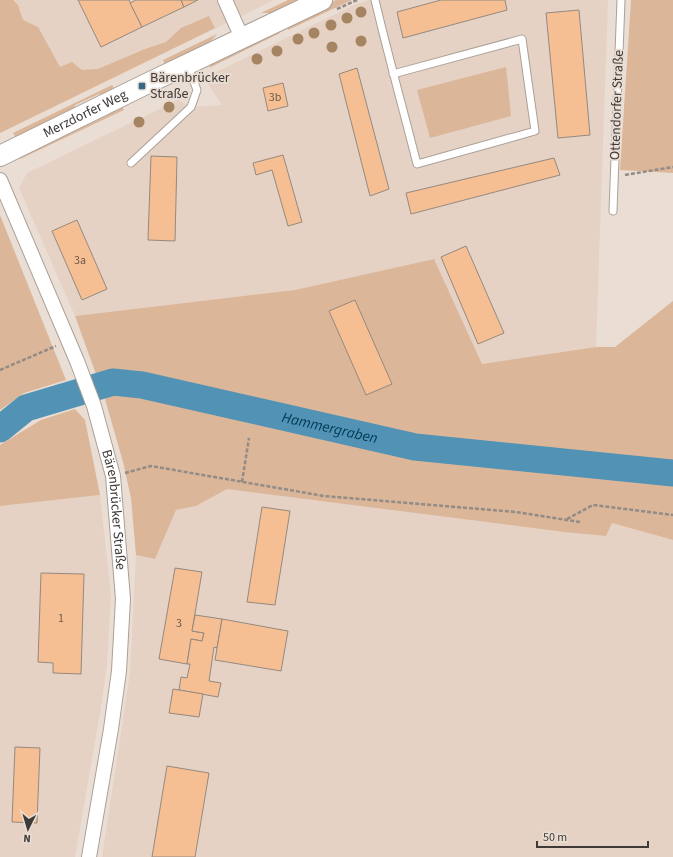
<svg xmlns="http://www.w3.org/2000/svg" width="673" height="857" viewBox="0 0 673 857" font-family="'Source Sans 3',sans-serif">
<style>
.built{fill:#e5d2c4}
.green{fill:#dbb699}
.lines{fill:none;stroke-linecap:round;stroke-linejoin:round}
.river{stroke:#5292b5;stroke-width:27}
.building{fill:#f5bf93;stroke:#948980}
.lane-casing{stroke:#aba097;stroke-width:9}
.street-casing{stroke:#aba097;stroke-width:16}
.secondary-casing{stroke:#aba097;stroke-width:22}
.path{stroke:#938b85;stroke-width:2.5;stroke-dasharray:4 2;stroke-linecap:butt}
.lane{stroke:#fff;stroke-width:7}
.street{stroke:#fff;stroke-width:14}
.secondary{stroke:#fff;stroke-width:20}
.tree{fill:#a58462}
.poi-dot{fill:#346985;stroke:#e9ddd4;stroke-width:1.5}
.labels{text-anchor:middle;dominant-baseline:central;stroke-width:3.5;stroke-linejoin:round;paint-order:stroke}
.number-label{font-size:12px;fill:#6c5b4e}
.poi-label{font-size:14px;fill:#3f3a37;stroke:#e9ddd4;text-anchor:start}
.street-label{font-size:14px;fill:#3f3a37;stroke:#e9ddd4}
.water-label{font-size:15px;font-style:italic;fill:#013a53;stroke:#e9ddd4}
</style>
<rect width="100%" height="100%" fill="#e9ddd4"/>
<g class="built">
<path d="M0,0H274L0,133Z"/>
<path d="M369,0H608L596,347L482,364L434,259L295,290L75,316L19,188L27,173L178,100L191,107L222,105L204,78L354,5Z"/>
<path d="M227,489L564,532L606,536L612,523L673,540V857H102L130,673L136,555L155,559L176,510L196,506Z"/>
<path d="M100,495L111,595L107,665L100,713L75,857H0V506Z"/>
</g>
<g class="green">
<path d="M0,0H13L18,5L23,20L38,27L60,67L72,62L82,70L98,69L145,49L166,42L181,28L209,16L215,28L0,133Z"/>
<path d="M288,0H302L275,13H261Z"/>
<path d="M336,0H352L288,30V23Z"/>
<path d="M631,0H673V173L620,170Z"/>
<path d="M278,31L280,33L209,68L211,64Z"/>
<path d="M217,34L210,42L165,65L163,60Z"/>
<path d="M506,67L511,116L430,138L417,90Z"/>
<path d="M112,85L115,90L105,95L99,94L75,105L73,111L16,138L13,133Z"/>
<path d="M121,104L124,110L20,159L18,158L78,124L85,126L108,115L110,109Z"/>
<path d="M0,215L66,380L24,393L0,410Z"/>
<path d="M434,259L482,364L596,347H615L673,301V540L612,523L606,536L564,532L227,489L196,506L176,510L155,559L136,555L131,498L123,462L105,399L75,316L295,290Z"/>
<path d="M75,409L85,420L100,495L0,506V445L41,420Z"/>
</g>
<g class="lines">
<path class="river" id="s1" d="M0,429L26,408L113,382L142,385L415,447L673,473"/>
</g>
<g class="building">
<path d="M78,0H129L142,27L101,47Z"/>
<path d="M136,0H181L184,7L142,27L130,3Z"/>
<path d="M181,0H198L184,7Z"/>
<path d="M441,0H505L507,10L403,38L397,12Z"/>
<path d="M579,10L590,135L558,138L546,13Z"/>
<path d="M357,68L389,189L370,196L339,74Z"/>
<path d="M283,83L288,106L268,111L263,88Z"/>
<path d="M283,155L302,222L288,226L272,170L256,175L253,163Z"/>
<path d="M151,156L177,157L175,241L148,240Z"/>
<path d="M554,158L560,175L411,214L406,193Z"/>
<path d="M77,220L107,289L82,300L52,231Z"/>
<path d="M466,246L504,333L478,344L441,257Z"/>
<path d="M355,300L392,384L366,395L329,311Z"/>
<path d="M262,507L290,511L275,605L247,602Z"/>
<path d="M175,568L202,572L192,631L204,633L202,641L191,639L187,664L159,659Z"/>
<path d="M41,573L84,574L81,674L53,673V663L38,662Z"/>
<path d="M195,615L222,619L217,648L214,647L209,681L221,683L218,697L179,690L181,677L187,678L190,664H187L191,639L202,641L204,633L192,631Z"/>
<path d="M222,619L288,631L281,671L215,660Z"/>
<path d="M173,689L203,694L199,717L169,713Z"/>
<path d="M15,747L40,748L37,823L12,822Z"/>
<path d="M167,766L209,773L195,857H152Z"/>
</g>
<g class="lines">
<g class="lane-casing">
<g id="lane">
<path d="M375,0C388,55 403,109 417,164L535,131L522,39L393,74"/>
<path d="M131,163L191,107L197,90L188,66"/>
<path d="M613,211L621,0"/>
</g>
</g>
<g class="street-casing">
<g id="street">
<path d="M225,0L242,38"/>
<path id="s2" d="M0,180L77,361L94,406L113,476L123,599L119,671L111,729L89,857"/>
</g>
</g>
<g class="secondary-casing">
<g id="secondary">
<path id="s3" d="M0,156L142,86L322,0"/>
</g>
</g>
<g class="path">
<path d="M337,9L357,0"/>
<path d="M625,175L673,167"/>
<path d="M0,370L56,346"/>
<path d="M125,473L151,466L324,496L516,512L580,522"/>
<path d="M242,482L249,438"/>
<path d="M567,519L593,505L673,515"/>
</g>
<use href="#lane" class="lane"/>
<use href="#street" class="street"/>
<use href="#secondary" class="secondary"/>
</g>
<g class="tree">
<circle cx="361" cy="12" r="5.5"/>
<circle cx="347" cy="18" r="5.5"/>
<circle cx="331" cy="25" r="5.5"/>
<circle cx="314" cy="33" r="5.5"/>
<circle cx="298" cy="39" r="5.5"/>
<circle cx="361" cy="41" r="5.5"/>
<circle cx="332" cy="47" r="5.5"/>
<circle cx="277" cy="51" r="5.5"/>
<circle cx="257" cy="59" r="5.5"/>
<circle cx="169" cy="107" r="5.5"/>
<circle cx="139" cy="122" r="5.5"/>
</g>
<rect class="poi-dot" x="138" y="82" width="8" height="8" rx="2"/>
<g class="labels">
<g class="number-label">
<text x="275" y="97">3b</text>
<text x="80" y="260">3a</text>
<text x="61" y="618">1</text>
<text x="179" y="623">3</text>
</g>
<g class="poi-label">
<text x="150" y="78">Bärenbrücker<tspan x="150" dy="16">Straße</tspan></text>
</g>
<g class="street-label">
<text transform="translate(617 105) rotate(-88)">Ottendorfer Straße</text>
<text stroke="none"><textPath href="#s3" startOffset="95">Merzdorfer Weg</textPath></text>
<text stroke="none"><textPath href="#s2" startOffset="351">Bärenbrücker Straße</textPath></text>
</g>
<g class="water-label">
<text stroke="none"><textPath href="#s1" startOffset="346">Hammergraben</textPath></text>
</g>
</g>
<g transform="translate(28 829) rotate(185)" stroke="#e9ddd4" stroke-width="3" paint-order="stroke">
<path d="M0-3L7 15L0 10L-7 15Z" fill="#3f3a37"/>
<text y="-6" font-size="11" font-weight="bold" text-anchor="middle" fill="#3f3a37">N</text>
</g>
<path d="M537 841v6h111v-6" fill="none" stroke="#3f3a37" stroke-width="2"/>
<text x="543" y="841" font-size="12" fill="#3f3a37" stroke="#e9ddd4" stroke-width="3" paint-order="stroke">50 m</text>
</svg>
